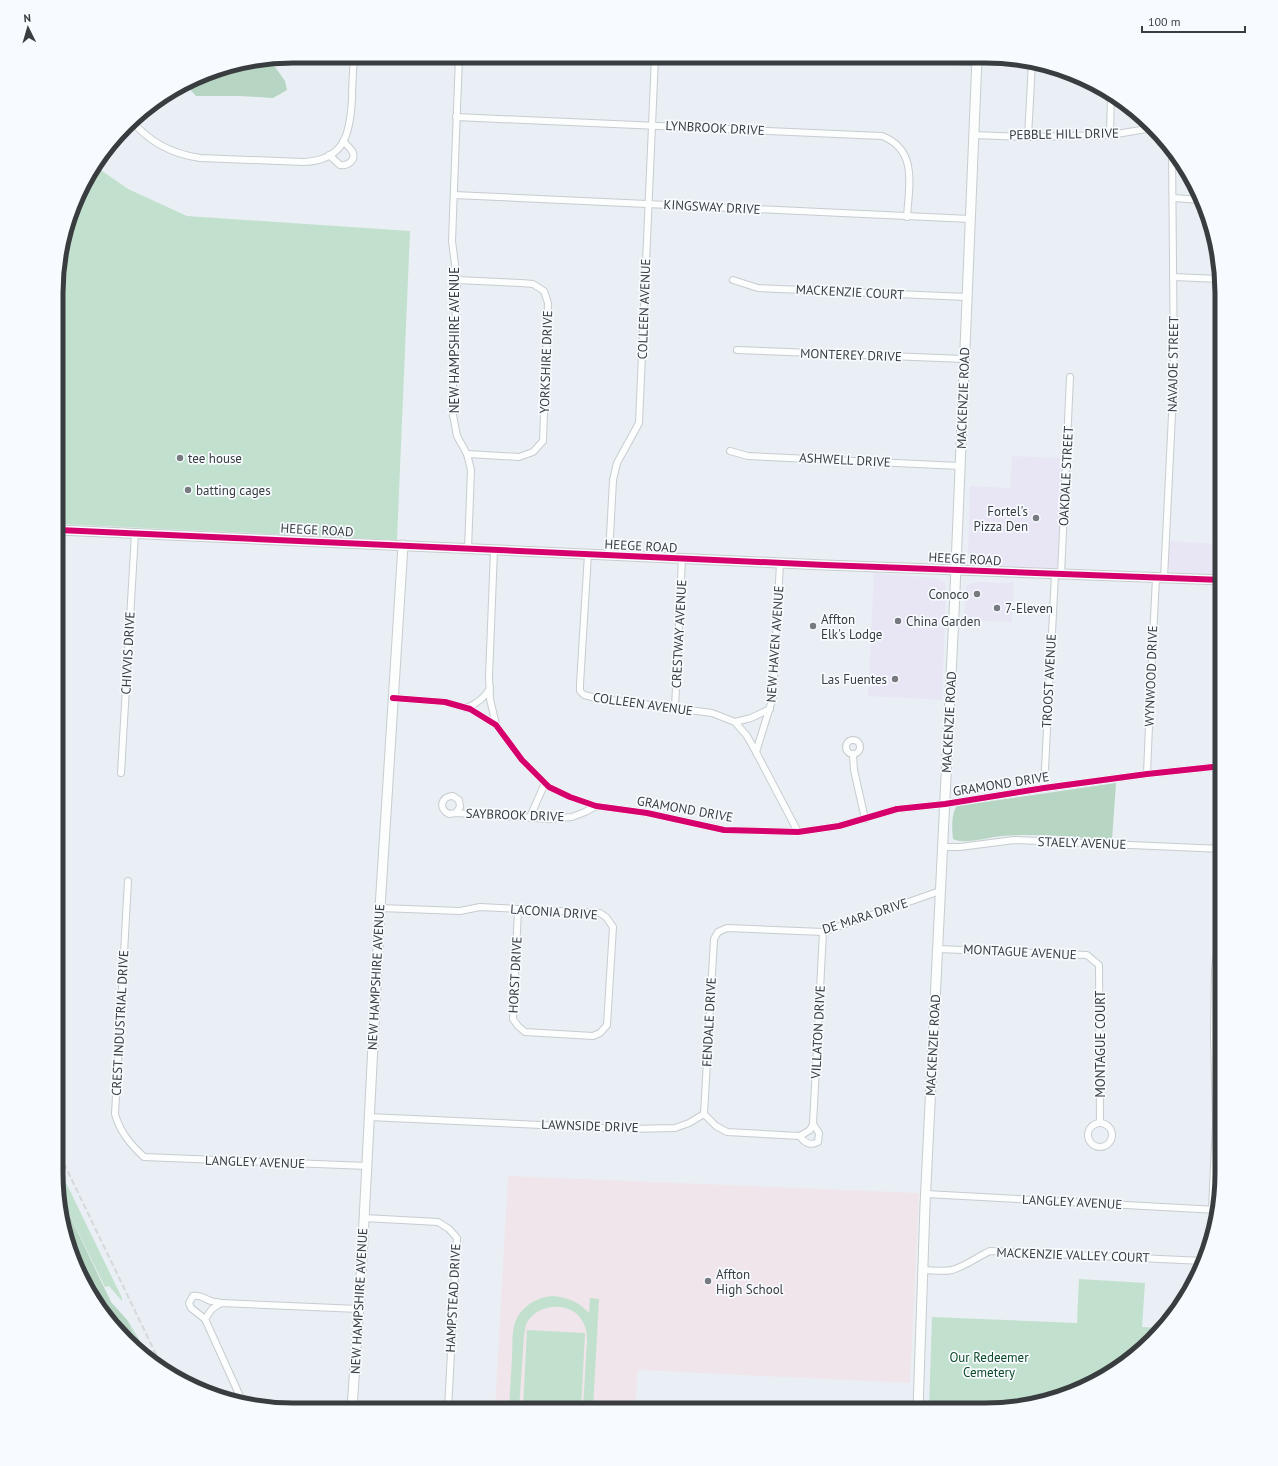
<svg xmlns="http://www.w3.org/2000/svg" width="1278" height="1466" viewBox="0 0 1278 1466" font-family="'PT Sans',sans-serif">
<style>
.commercial{fill:#e8e6f4}
.built{fill:#d8e3ed}
.education{fill:#f0e5ea}
.green{fill:#c2e0ce}
.forest{fill:#b6d5c2}
.lines{fill:none;stroke-linecap:round;stroke-linejoin:round}
.street-casing{stroke:#c7cccf;stroke-width:8}
.secondary-casing{stroke:#c7cccf;stroke-width:11}
.street{stroke:#fcfdfd;stroke-width:6}
.secondary{stroke:#fcfdfd;stroke-width:9}
.rail{stroke:#d6d8da;stroke-width:2;stroke-dasharray:6 3;stroke-linecap:butt}
.cycleway-casing{stroke:#f7fbff;stroke-width:8}
.cycleway{stroke:#d6006c;stroke-width:6}
.poi-dot{fill:#777b7f;stroke:#f7fbff;stroke-width:1.5}
.labels{text-anchor:middle;dominant-baseline:central;stroke-width:3.5;stroke-linejoin:round;paint-order:stroke}
.street-label{font-size:13px;fill:#393d40;stroke:#f7fbff}
.poi-label{font-size:13px;fill:#393d40;stroke:#f7fbff;text-anchor:start}
.park-label{font-size:13px;fill:#0d4a26;stroke:#f7fbff}
.rim{fill:none;stroke:#393d40;stroke-width:5}
</style>
<rect width="100%" height="100%" fill="#e9eff4"/>
<g class="commercial">
<path d="M1012,456L1062,458L1058,565L1056,568L1052,570L1032,569L1011,566L976,564L972,562L969,557L968,552L970,486L1010,488Z"/>
<path d="M1170,541L1217,544L1215,576L1175,574L1170,570L1168,567Z"/>
<path d="M874,573L936,578L941,580L945,583L946,588L942,700L868,696Z"/>
<path d="M1014,581L1012,622L964,620L966,588L969,584L979,582L1008,583Z"/>
</g>
<path class="built" d="M86,1286L105,1306L124,1339L88,1292Z"/>
<path class="education" d="M508,1176L919,1193L910,1383L638,1370L635,1409H495Z"/>
<g class="green">
<path d="M95,166L128,189L187,216L410,231L397,540L59,524L61,247L88,175Z"/>
<path d="M56,1162L122,1298V1301L109,1286L105,1287L58,1191Z"/>
<path d="M1079,1279L1145,1283L1142,1327L1162,1328L1152,1341L1103,1378L1046,1402L1000,1410L929,1409L932,1317L1077,1323Z"/>
<path d="M552,1296C567,1297 579,1302 589,1313L590,1298L599,1299L593,1409H583L587,1341C587,1333 586,1326 581,1319C569,1300 534,1304 526,1325C525,1328 525,1332 524,1335L519,1409H509C510,1392 511,1375 512,1357C513,1345 511,1329 517,1318C524,1305 538,1297 552,1296Z"/>
<path d="M128,1321L139,1339L151,1362L142,1354Z"/>
<path d="M527,1330L585,1333L581,1409H523Z"/>
</g>
<g class="forest">
<path d="M270,60L285,81L287,90L273,98L240,96H196L187,86L217,69Z"/>
<path d="M1116,783L1112,840C1076,838 1038,833 1002,836C989,837 964,845 953,839C952,830 951,813 957,806Z"/>
<path d="M58,1191L111,1302L128,1321L138,1346L129,1343L125,1340L105,1306L86,1286L64,1234Z"/>
</g>
<g class="lines">
<g class="street-casing">
<g id="street">
<path d="M459,56L452,241L457,280L452,410L457,436L467,454L471,470L468,549"/>
<path d="M882,58L977,62"/>
<path d="M456,117L882,136C918,150 909,185 907,217"/>
<path d="M132,121C150,143 172,154 200,158L304,162C345,160 350,134 352,99C352,85 353,71 354,56"/>
<path d="M974,135L1028,137L1110,135L1153,128"/>
<path d="M1110,135L1111,93"/>
<path d="M1028,137L1032,62"/>
<path d="M329,155L340,165C348,166 357,160 352,151C350,148 346,144 343,141"/>
<path d="M454,195L970,219"/>
<path d="M1173,198L1201,200"/>
<path d="M1173,277L1220,279"/>
<path d="M457,280L521,283L533,284L544,291L548,303L543,441L533,452L519,457L467,454"/>
<path d="M733,280L758,288L967,297"/>
<path d="M737,350L965,359"/>
<path d="M730,451L748,456L960,466"/>
<path d="M494,550L489,676L490,699L496,725"/>
<path d="M588,554L580,684V691L584,695L596,698L712,713L735,722L747,736L756,752L798,832"/>
<path d="M609,555L613,480L617,463L639,423L655,57"/>
<path d="M1061,575L1070,377"/>
<path d="M1164,578L1174,374L1172,150"/>
<path d="M393,698L445,702L470,709L496,725L522,760L549,787L570,797L596,806L647,813L724,830L798,832L839,826L897,809L945,804L1044,788L1147,774L1222,766"/>
<path d="M466,708C476,704 485,698 490,688"/>
<path d="M675,708L682,559"/>
<path d="M735,722L751,718L770,709"/>
<circle cx="853" cy="747" r="7"/>
<path d="M756,752L773,697L780,563"/>
<path d="M853,755L854,770L865,819"/>
<path d="M121,773L135,533"/>
<path d="M1147,774L1151,677L1156,578"/>
<path d="M1044,788L1055,574"/>
<path d="M456,813L460,807L459,800L453,796C441,796 438,809 449,814L456,813L550,819L572,817L585,812L596,806"/>
<path d="M530,817L545,783"/>
<path d="M943,847H960L1014,840L1222,849"/>
<path d="M128,881L115,1114C120,1132 130,1144 144,1157L367,1166"/>
<path d="M380,908L460,911L480,907L600,913L606,917L613,927L607,1025L600,1033L593,1036L525,1032L518,1026L513,1019L518,909"/>
<path d="M938,949L1087,955L1099,965L1100,1123"/>
<path d="M704,1114L714,939L718,932L727,928L823,932L940,891"/>
<path d="M704,1114L716,1126L727,1132L800,1136L810,1130L813,1124L823,932"/>
<path d="M369,1117L628,1129L675,1128L689,1123L704,1114"/>
<circle cx="1100" cy="1135" r="12"/>
<path d="M800,1136C804,1143 811,1146 818,1142L819,1133L813,1124"/>
<path d="M926,1194L1217,1210"/>
<path d="M1212,1209L1216,1123L1214,1035L1215,970L1217,952L1222,947"/>
<path d="M364,1218L438,1222L449,1229L457,1238L448,1409"/>
<path d="M923,1270C932,1270 943,1272 952,1270C966,1266 977,1257 990,1251L1203,1261"/>
<path d="M221,1303C218,1302 214,1302 211,1301C204,1299 201,1294 193,1296L189,1303L191,1308L205,1319L243,1403"/>
<path d="M205,1319L212,1309L221,1303L359,1309"/>
</g>
</g>
<g class="secondary-casing">
<g id="secondary">
<path d="M59,530L825,565L1222,580"/>
<path d="M352,1409L362,1260L380,908L403,545"/>
<path d="M918,1409L925,1206L954,614L977,58"/>
</g>
</g>
<use href="#street" class="street"/>
<use href="#secondary" class="secondary"/>
<path class="rail" d="M56,1147L164,1371"/>
<g class="cycleway-casing">
<g id="cycleway">
<path d="M59,530L825,565L1222,580"/>
<path d="M393,698L445,702L470,709L496,725L522,760L549,787L570,797L596,806L647,813L724,830L798,832L839,826L897,809L945,804L1044,788L1147,774L1222,766"/>
</g>
</g>
<use href="#cycleway" class="cycleway"/>
</g>
<g class="poi-dot">
<circle cx="180" cy="458" r="4"/>
<circle cx="188" cy="490" r="4"/>
<circle cx="1036" cy="518" r="4"/>
<circle cx="977" cy="594" r="4"/>
<circle cx="997" cy="608" r="4"/>
<circle cx="898" cy="621" r="4"/>
<circle cx="813" cy="626" r="4"/>
<circle cx="895" cy="679" r="4"/>
<circle cx="708" cy="1281" r="4"/>
</g>
<g class="labels">
<g class="street-label">
<text transform="translate(715 128) rotate(3)">LYNBROOK DRIVE</text>
<text transform="translate(1064 134) rotate(-1)">PEBBLE HILL DRIVE</text>
<text transform="translate(712 207) rotate(3)">KINGSWAY DRIVE</text>
<text transform="translate(850 292) rotate(3)">MACKENZIE COURT</text>
<text transform="translate(644 309) rotate(-88)">COLLEEN AVENUE</text>
<text transform="translate(454 340) rotate(-90)">NEW HAMPSHIRE AVENUE</text>
<text transform="translate(851 355) rotate(2)">MONTEREY DRIVE</text>
<text transform="translate(546 362) rotate(-88)">YORKSHIRE DRIVE</text>
<text transform="translate(1173 364) rotate(-89)">NAVAJOE STREET</text>
<text transform="translate(963 398) rotate(-88)">MACKENZIE ROAD</text>
<text transform="translate(845 460) rotate(3)">ASHWELL DRIVE</text>
<text transform="translate(1066 476) rotate(-87)">OAKDALE STREET</text>
<text transform="translate(317 530) rotate(3)">HEEGE ROAD</text>
<text transform="translate(641 546) rotate(3)">HEEGE ROAD</text>
<text transform="translate(965 559) rotate(3)">HEEGE ROAD</text>
<text transform="translate(679 634) rotate(-87)">CRESTWAY AVENUE</text>
<text transform="translate(775 644) rotate(-86)">NEW HAVEN AVENUE</text>
<text transform="translate(128 653) rotate(-87)">CHIVVIS DRIVE</text>
<text transform="translate(1151 676) rotate(-88)">WYNWOOD DRIVE</text>
<text transform="translate(1049 681) rotate(-87)">TROOST AVENUE</text>
<text transform="translate(643 704) rotate(8)">COLLEEN AVENUE</text>
<text transform="translate(949 722) rotate(-87)">MACKENZIE ROAD</text>
<text transform="translate(1001 784) rotate(-9)">GRAMOND DRIVE</text>
<text transform="translate(685 809) rotate(10)">GRAMOND DRIVE</text>
<text transform="translate(515 815) rotate(2)">SAYBROOK DRIVE</text>
<text transform="translate(1082 843) rotate(2)">STAELY AVENUE</text>
<text transform="translate(554 912) rotate(4)">LACONIA DRIVE</text>
<text transform="translate(865 916) rotate(-18)">DE MARA DRIVE</text>
<text transform="translate(1020 952) rotate(3)">MONTAGUE AVENUE</text>
<text transform="translate(515 975) rotate(-87)">HORST DRIVE</text>
<text transform="translate(376 977) rotate(-87)">NEW HAMPSHIRE AVENUE</text>
<text transform="translate(709 1022) rotate(-87)">FENDALE DRIVE</text>
<text transform="translate(120 1023) rotate(-87)">CREST INDUSTRIAL DRIVE</text>
<text transform="translate(818 1032) rotate(-87)">VILLATON DRIVE</text>
<text transform="translate(1100 1044) rotate(-90)">MONTAGUE COURT</text>
<text transform="translate(933 1045) rotate(-87)">MACKENZIE ROAD</text>
<text transform="translate(590 1126) rotate(2)">LAWNSIDE DRIVE</text>
<text transform="translate(255 1162) rotate(2)">LANGLEY AVENUE</text>
<text transform="translate(1072 1202) rotate(3)">LANGLEY AVENUE</text>
<text transform="translate(1073 1255) rotate(2)">MACKENZIE VALLEY COURT</text>
<text transform="translate(453 1298) rotate(-87)">HAMPSTEAD DRIVE</text>
<text transform="translate(359 1301) rotate(-87)">NEW HAMPSHIRE AVENUE</text>
</g>
<g class="poi-label">
<text x="188" y="458">tee house</text>
<text x="196" y="490">batting cages</text>
<text x="1028" y="511" text-anchor="end">Fortel's<tspan x="1028" dy="15">Pizza Den</tspan></text>
<text x="969" y="594" text-anchor="end">Conoco</text>
<text x="1005" y="608">7-Eleven</text>
<text x="821" y="619">Affton<tspan x="821" dy="15">Elk's Lodge</tspan></text>
<text x="906" y="621">China Garden</text>
<text x="887" y="679" text-anchor="end">Las Fuentes</text>
<text x="716" y="1274">Affton<tspan x="716" dy="15">High School</tspan></text>
</g>
<g class="park-label">
<text x="989" y="1357">Our Redeemer<tspan x="989" dy="15">Cemetery</tspan></text>
</g>
</g>
<path d="M0 0H1278V1466H0ZM293 63H985A230 230 0 0 1 1215 293V1173A230 230 0 0 1 985 1403H293A230 230 0 0 1 63 1173V293A230 230 0 0 1 293 63Z" fill="#f7fbff" fill-rule="evenodd"/>
<path class="rim" d="M293 63H985A230 230 0 0 1 1215 293V1173A230 230 0 0 1 985 1403H293A230 230 0 0 1 63 1173V293A230 230 0 0 1 293 63Z"/>
<g transform="translate(28 28) rotate(355)" stroke="#f7fbff" stroke-width="3" paint-order="stroke">
<path d="M0-3L7 15L0 10L-7 15Z" fill="#393d40"/>
<text y="-6" font-size="11" font-weight="bold" text-anchor="middle" fill="#393d40">N</text>
</g>
<path d="M1142 26v6h103v-6" fill="none" stroke="#393d40" stroke-width="2"/>
<text x="1148" y="26" font-size="12" fill="#393d40" stroke="#f7fbff" stroke-width="3" paint-order="stroke">100 m</text>
</svg>
